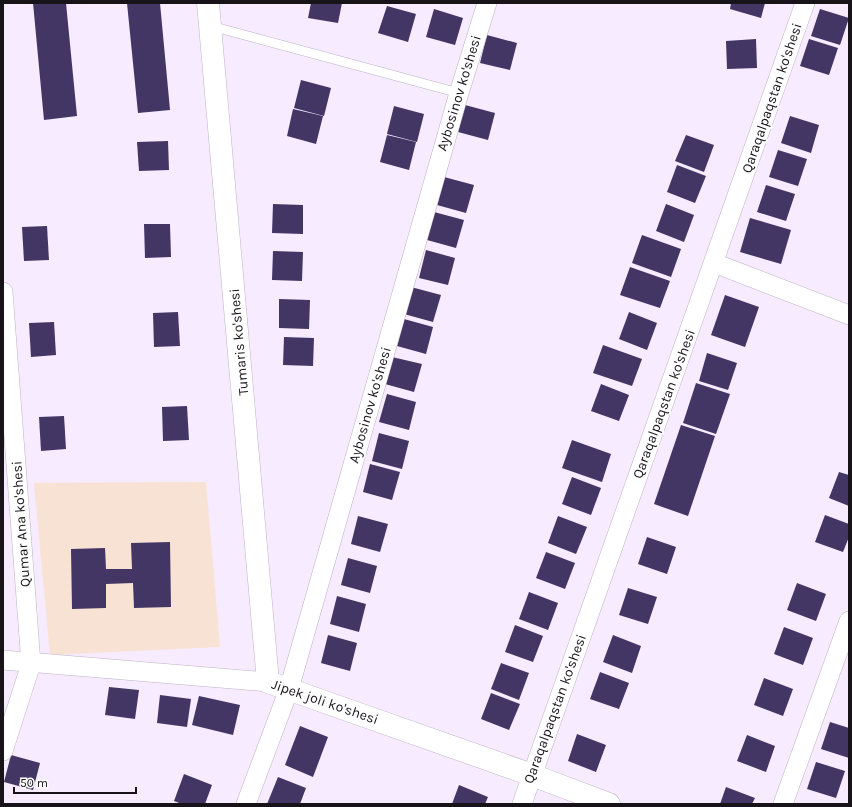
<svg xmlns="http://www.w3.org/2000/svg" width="852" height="807" viewBox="0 0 852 807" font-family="Karla,sans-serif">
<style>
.education{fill:#f7e2d4}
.building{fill:#433664}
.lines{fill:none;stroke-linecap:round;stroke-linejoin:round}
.service-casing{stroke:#bdb2c4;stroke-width:10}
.minor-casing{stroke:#bdb2c4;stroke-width:20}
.tertiary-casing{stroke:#bdb2c4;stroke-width:23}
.service{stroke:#fff;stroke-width:9}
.minor{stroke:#fff;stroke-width:19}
.tertiary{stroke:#fff;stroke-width:22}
.labels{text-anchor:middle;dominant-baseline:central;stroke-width:4;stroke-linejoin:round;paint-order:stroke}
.street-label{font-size:14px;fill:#171319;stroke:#fefefe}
</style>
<rect width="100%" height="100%" fill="#f7ebff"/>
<path class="education" d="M206,482L220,647L50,655L34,483Z"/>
<g class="building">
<path d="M33,3H66L77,116L44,120Z"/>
<path d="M127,3H160L170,110L138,113Z"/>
<path d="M311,3H342L338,23L308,18Z"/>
<path d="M731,3H765L761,18L730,9Z"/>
<path d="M387,6L416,14L408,42L378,33Z"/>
<path d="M434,9L463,18L455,45L426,37Z"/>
<path d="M820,9L849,18L840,45L811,36Z"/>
<path d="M487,35L517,43L510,70L480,63Z"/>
<path d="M756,39L757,68L727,69L726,41Z"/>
<path d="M809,39L838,48L829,75L800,66Z"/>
<path d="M301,80L331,88L324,116L294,108Z"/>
<path d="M465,105L495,113L488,140L458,132Z"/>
<path d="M394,106L424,114L417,142L387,134Z"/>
<path d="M293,109L323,116L316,144L287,136Z"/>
<path d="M790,116L819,125L811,153L781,143Z"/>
<path d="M387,135L416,142L409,170L380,162Z"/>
<path d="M686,135L714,145L704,172L675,161Z"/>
<path d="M168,141L169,170L139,171L137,142Z"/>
<path d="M778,150L807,159L798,186L769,177Z"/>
<path d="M677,165L706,176L695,203L667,192Z"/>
<path d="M444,177L474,185L466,213L437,205Z"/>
<path d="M766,185L795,194L786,221L757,212Z"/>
<path d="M273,204L303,205V234L272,233Z"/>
<path d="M666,204L694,215L684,242L656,231Z"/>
<path d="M434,212L464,220L456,248L427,240Z"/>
<path d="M750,218L791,230L781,264L740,252Z"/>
<path d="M144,224H170L171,257L145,258Z"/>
<path d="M47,226L49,260L24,261L22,227Z"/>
<path d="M642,235L681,249L671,277L632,263Z"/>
<path d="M426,250L455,258L448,285L419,278Z"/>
<path d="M273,251L303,252L302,281L272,280Z"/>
<path d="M630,267L670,281L660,308L620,295Z"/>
<path d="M411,287L441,295L433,322L404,314Z"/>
<path d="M725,295L759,307L745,347L711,335Z"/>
<path d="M279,299L310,300L309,329L279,328Z"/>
<path d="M178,312L180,346L154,347L153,313Z"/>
<path d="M629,312L657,323L647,350L619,339Z"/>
<path d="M404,319L433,327L426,354L397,346Z"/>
<path d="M54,322L56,355L31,357L29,323Z"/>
<path d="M284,337L314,338L313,366L283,365Z"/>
<path d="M603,345L642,359L632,386L593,373Z"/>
<path d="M707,353L737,363L728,390L699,381Z"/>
<path d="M392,357L422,364L414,392L385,384Z"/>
<path d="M696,383L730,394L716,434L683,423Z"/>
<path d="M601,384L629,395L619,421L591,411Z"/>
<path d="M387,394L416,402L409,430L379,422Z"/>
<path d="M187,406L189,440L163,441L162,407Z"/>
<path d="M64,416L66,449L41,451L39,417Z"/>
<path d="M681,425L715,436L688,516L654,504Z"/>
<path d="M379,433L409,441L402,469L372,461Z"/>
<path d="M572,440L611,454L602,482L562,468Z"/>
<path d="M370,464L400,472L392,500L363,492Z"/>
<path d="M839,472L849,475V506L829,498Z"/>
<path d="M572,477L601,488L591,515L562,504Z"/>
<path d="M825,515L849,524V537L843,552L815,542Z"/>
<path d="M358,516L388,524L380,552L351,544Z"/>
<path d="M558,516L587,527L576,554L548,543Z"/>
<path d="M647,537L676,547L667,574L638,564Z"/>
<path d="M170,542L171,607L134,608L133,583L106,584V608L72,609L71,549L105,548L106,569H132L131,543Z"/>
<path d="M546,552L575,563L565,589L536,578Z"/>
<path d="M348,558L377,566L370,593L341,585Z"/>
<path d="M797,583L826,594L816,621L787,610Z"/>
<path d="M628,588L657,597L648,624L619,615Z"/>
<path d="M529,592L558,603L548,630L519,619Z"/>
<path d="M337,596L366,604L359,632L330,624Z"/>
<path d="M515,625L543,636L533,662L505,652Z"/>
<path d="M784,627L813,638L803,665L774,654Z"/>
<path d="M328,635L357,643L350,671L321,663Z"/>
<path d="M613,635L641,646L632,673L603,662Z"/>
<path d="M501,663L529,673L519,700L491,689Z"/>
<path d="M600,672L629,683L619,709L590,699Z"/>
<path d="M764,678L793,689L783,716L754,705Z"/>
<path d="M109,687L139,690L135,719L105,715Z"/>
<path d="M491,693L520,704L509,730L481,719Z"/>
<path d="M160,695L191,699L187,727L157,723Z"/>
<path d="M199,696L240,705L233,735L192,725Z"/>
<path d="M830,722L849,728V758L821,749Z"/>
<path d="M300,726L328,737L313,777L285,765Z"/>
<path d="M577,734L606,745L596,772L568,761Z"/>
<path d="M747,735L775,746L766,772L737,761Z"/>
<path d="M11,755L40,763L33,790L4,782Z"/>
<path d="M816,762L845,771L836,798L807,789Z"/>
<path d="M184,774L212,785L205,804H182L174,801Z"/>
<path d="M278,777L306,788L300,804H267Z"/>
<path d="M459,785L488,797L485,804H452Z"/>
<path d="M726,787L755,798L752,804H720Z"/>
</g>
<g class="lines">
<g class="service-casing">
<path id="service" d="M211,26L459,93"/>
</g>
<g class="minor-casing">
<g id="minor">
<path d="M714,263L849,315"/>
<path d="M3,292L31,664L3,751"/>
<path d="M3,660L268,682"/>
<path d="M246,804L289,689L459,93L487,3"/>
<path d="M522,804L805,3"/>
<path d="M783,804L849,621"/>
</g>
</g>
<g class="tertiary-casing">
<path id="tertiary" d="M208,3L268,682L532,775L609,804"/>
</g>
<use href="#service" class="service"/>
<use href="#minor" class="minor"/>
<use href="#tertiary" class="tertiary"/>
</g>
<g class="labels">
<g class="street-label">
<text transform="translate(459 93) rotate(-73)">Aybosinov ko'shesi</text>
<text transform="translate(772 98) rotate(-71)">Qaraqalpaqstan ko'shesi</text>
<text transform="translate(239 342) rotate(-95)">Tumaris ko'shesi</text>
<text transform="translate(664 404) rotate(-70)">Qaraqalpaqstan ko'shesi</text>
<text transform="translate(370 405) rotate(-74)">Aybosinov ko'shesi</text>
<text transform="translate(21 524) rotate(-94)">Qumar Ana ko'shesi</text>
<text transform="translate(325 702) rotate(19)">Jipek joli ko'shesi</text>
<text transform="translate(555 709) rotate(-70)">Qaraqalpaqstan ko'shesi</text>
</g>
</g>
<rect width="852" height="807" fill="none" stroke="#171319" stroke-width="8"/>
<path d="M14 787v6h122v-6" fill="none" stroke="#171319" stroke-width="2"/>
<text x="20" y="787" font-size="12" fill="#171319" stroke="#fefefe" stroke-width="3" paint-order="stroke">50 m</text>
</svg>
